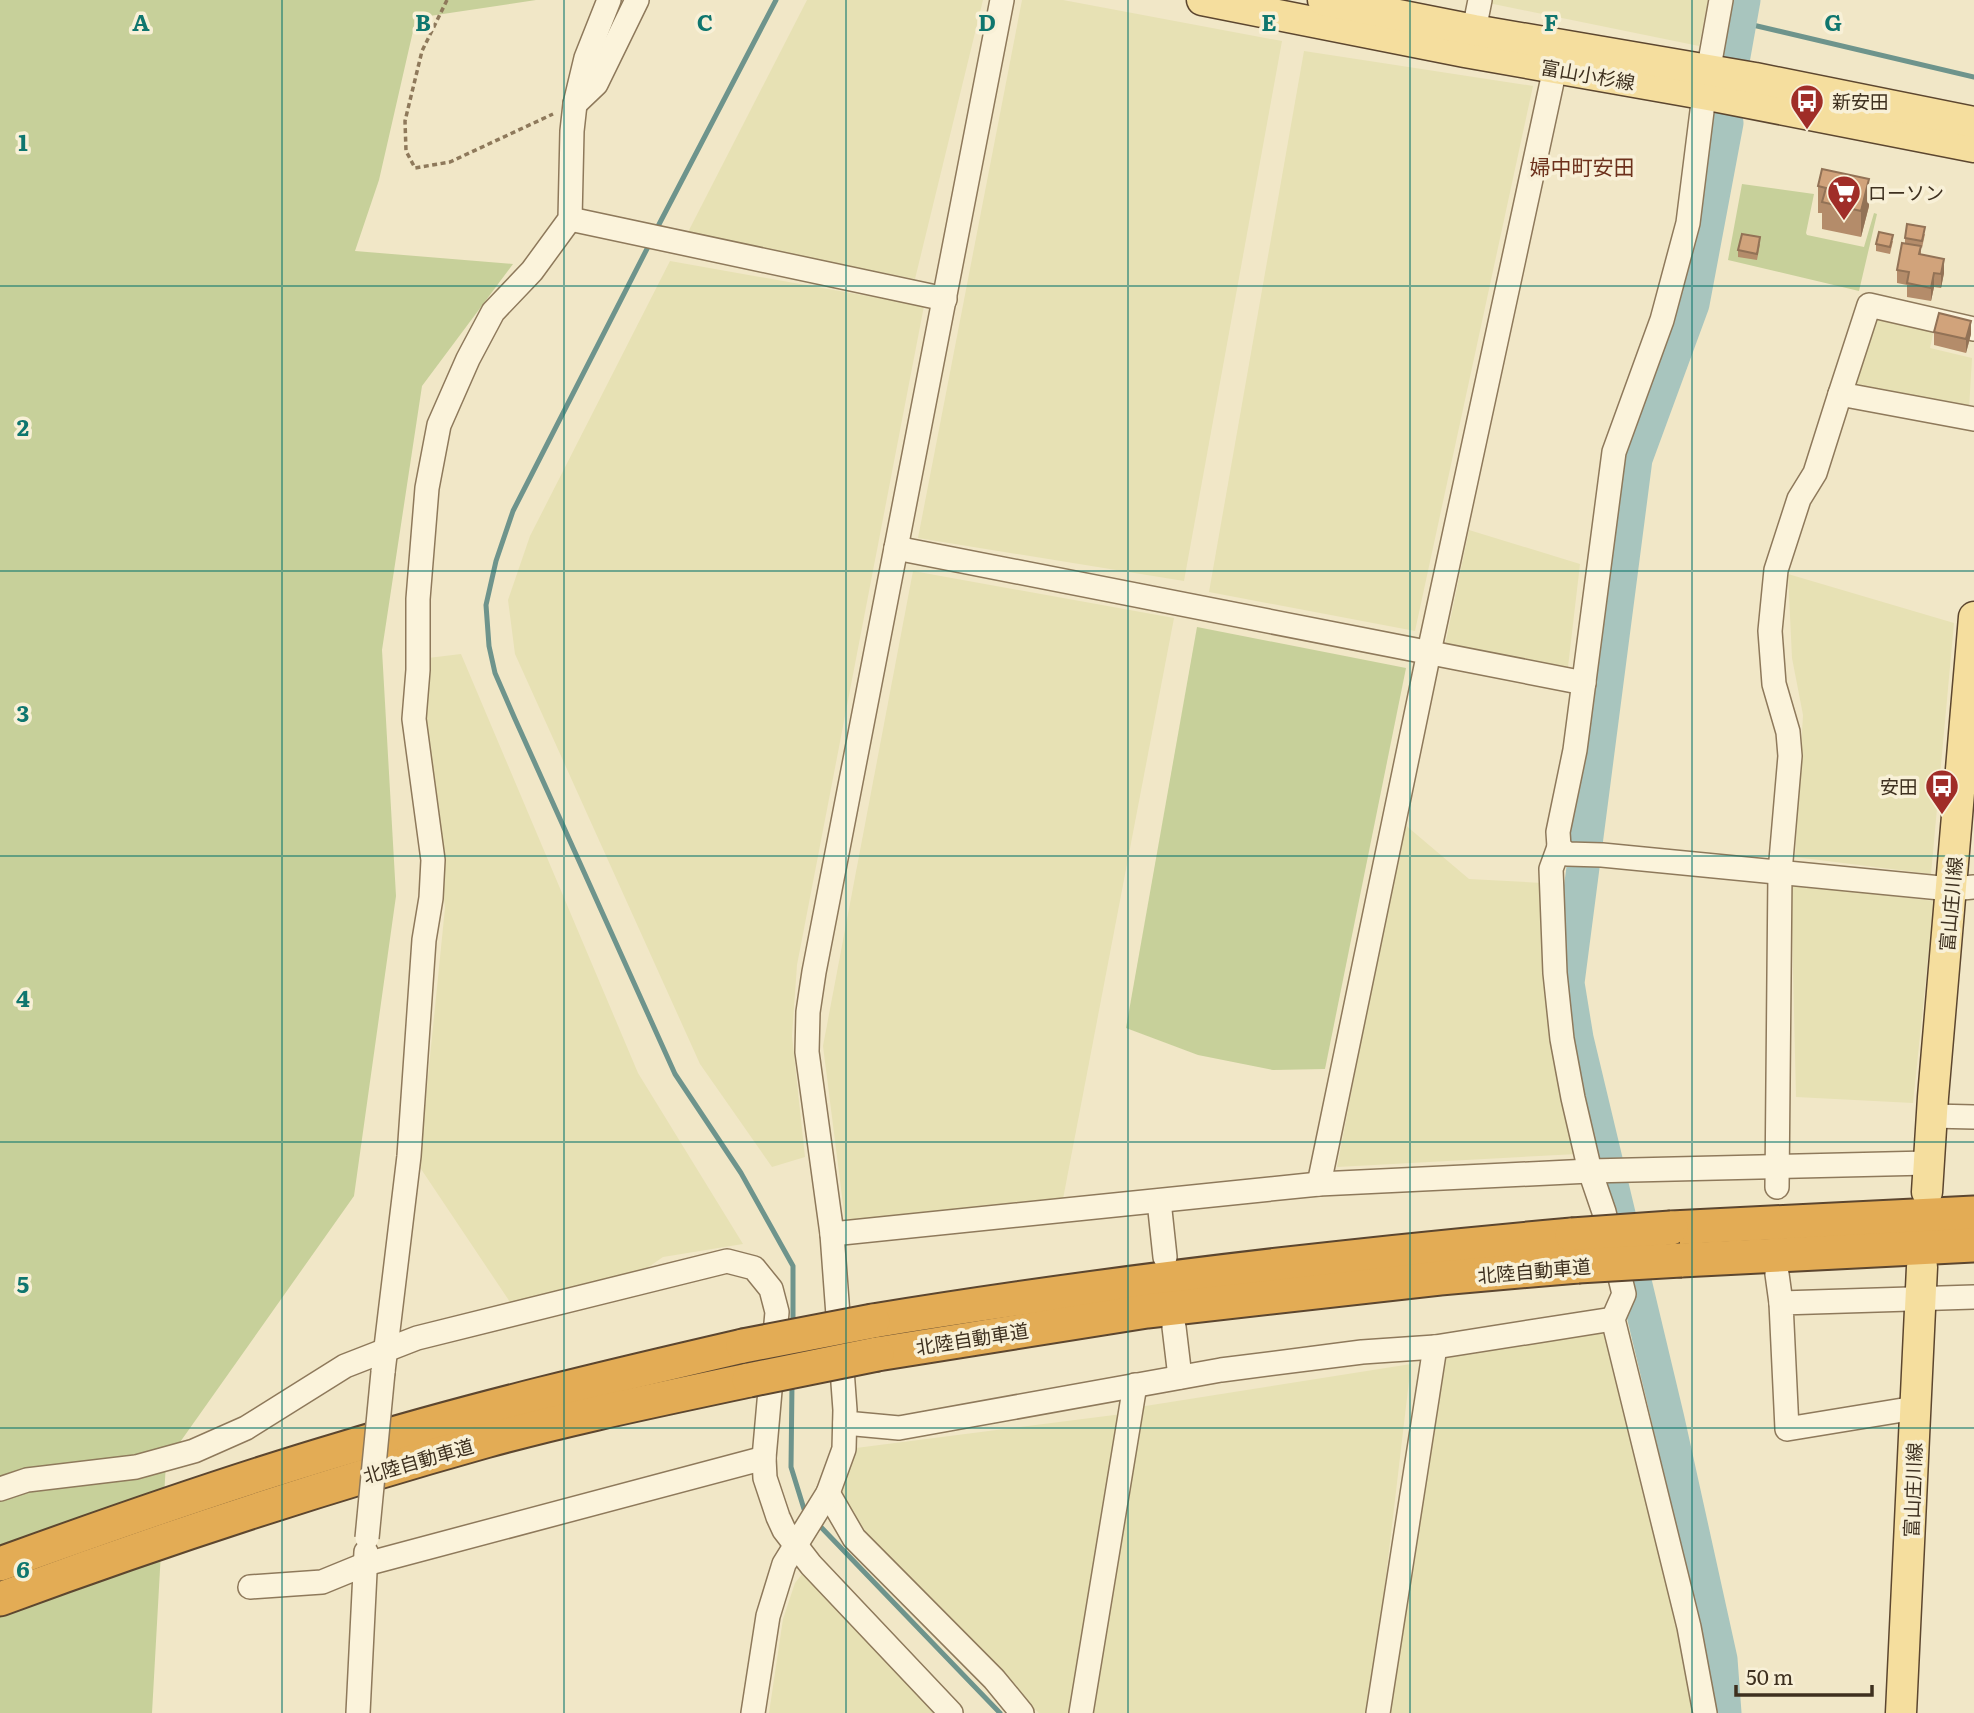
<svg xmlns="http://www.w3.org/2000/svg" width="1974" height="1713" viewBox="0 0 1974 1713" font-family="Literata,'Noto Sans JP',serif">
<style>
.farmland{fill:#e7e1b4}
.green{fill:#c7d09a}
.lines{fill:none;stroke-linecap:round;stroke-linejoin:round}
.stream{stroke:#6e948c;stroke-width:5}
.river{stroke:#a8c5be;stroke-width:33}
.minor-casing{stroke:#8e795b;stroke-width:26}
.major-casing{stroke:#5c462f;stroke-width:33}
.highway-casing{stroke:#5c462f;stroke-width:37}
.path{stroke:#8e795b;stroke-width:3.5;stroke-dasharray:5 3.5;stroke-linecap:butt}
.minor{stroke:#fbf3db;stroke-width:23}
.major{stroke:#f5de9e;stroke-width:30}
.highway{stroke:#e3ac55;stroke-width:33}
.minor-bridge-casing{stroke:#8e795b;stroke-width:26;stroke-linecap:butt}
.highway-bridge-casing{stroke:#5c462f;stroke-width:37;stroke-linecap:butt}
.minor-bridge{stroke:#fbf3db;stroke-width:23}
.highway-bridge{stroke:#e3ac55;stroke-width:33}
.wall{fill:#b48c6a}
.shaded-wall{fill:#927256}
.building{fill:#d1a37b;stroke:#927256;stroke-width:2}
.grid{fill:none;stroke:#0f766e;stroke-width:2;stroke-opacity:0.55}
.labels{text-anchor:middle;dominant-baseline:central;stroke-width:7;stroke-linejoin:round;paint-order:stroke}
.street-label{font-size:19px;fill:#3e301f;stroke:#f8f0d7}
.poi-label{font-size:19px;fill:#3e301f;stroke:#f8f0d7;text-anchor:start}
.neighbourhood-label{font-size:21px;fill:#6d311c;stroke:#f8f0d7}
.grid-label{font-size:23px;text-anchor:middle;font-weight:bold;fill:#0f766e;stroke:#f8f0d7;stroke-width:7;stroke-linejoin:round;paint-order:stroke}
</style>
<rect width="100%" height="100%" fill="#f1e7c7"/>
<g class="farmland">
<path d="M807,0H983L915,279L687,234Z"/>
<path d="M1022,0H1063L1282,41L1184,581L918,538Z"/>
<path d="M1474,0H1708L1699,46Z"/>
<path d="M1304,51L1533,86L1415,631L1209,592Z"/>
<path d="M670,261L924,306L797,965L792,1036L805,1157L772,1167L700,1064L515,654L508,600L530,536Z"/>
<path d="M1872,316L1935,325L1930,348L1972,358L1969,409L1850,391Z"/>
<path d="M1469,530L1580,564L1568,667L1445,645Z"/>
<path d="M913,571L1174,618L1063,1199L845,1220L823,1046Z"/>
<path d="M1788,574L1954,623L1931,874L1795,857L1803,715L1792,658Z"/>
<path d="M461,654L638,1073L743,1244L663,1257L634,1277L510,1302L419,1166L445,908L426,735L428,658Z"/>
<path d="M1403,823L1469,879L1542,883L1547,1009L1577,1154L1337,1167Z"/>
<path d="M1791,884L1934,901L1913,1103L1796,1097Z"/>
<path d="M1608,1331L1688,1661L1693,1713H1390L1446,1358Z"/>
<path d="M1411,1364L1376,1661L1368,1713H1089L1139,1407Z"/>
<path d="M1122,1414L1079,1713H1039L1003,1681L858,1537L842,1503L844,1472L856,1448Z"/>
<path d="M807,1568L958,1713H769L783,1619L795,1583Z"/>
</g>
<g class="green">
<path d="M0,0H536L416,18L379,180L355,251L513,264L422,386L382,650L396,896L354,1196L166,1462L152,1713H0Z"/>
<path d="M1742,184L1814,194L1806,233L1807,235L1864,247L1874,213L1877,214L1859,291L1728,260Z"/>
<path d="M1197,627L1406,668L1325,1069L1273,1070L1198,1055L1126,1028Z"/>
</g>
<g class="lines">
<g class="stream">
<path d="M1740,22L1974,77"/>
<path d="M655,232L776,0"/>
<path d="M651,241L513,511L496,561L486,605L489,646L495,673L515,719L675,1074L741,1173L793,1266V1325"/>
<path d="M792,1384L791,1467L804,1509L808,1514"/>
<path d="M818,1524L1000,1713"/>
</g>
<g class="river">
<path d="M1734,56L1744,0"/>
<path d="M1725,1713L1721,1659L1668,1419L1577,1038L1568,983L1636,459L1693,304L1727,123"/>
</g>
<g class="minor-casing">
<g id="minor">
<path d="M1721,0L1704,95L1688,223L1662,320L1614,452L1575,750L1558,832L1559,847L1567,854L1602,855L1951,889L1974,887"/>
<path d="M1474,30L1480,0"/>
<path d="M575,104L596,84L637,0"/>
<path d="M570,219L945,299"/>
<path d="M1840,394L1869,305L1974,329"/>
<path d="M896,548L1584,683"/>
<path d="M1559,847L1551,869L1555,973L1562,1039L1573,1098L1590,1171L1604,1212L1624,1294L1613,1319L1689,1627L1705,1713"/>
<path d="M1932,1116L1974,1117"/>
<path d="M1319,1184L1429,652L1555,68"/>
<path d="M1777,1187L1780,872L1790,756L1788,732L1774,684L1770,631L1776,570L1799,499L1815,473L1840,394L1974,419"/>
<path d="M1159,1201L1165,1257"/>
<path d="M832,1234L1319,1184L1590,1171L1928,1163"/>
<path d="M1777,1274L1781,1303"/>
<path d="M1174,1327L1180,1377"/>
<path d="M383,1372L409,1156L424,940L431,898L433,860L414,719L418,670V599L427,488L439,425L468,359L493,312L532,271L570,219L572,131L575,104L586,58L609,0"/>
<path d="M1915,1408L1787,1429L1781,1303L1974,1297"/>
<path d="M845,1423L899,1428L1221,1370L1362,1352L1435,1347L1613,1319"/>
<path d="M0,1489L27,1480L136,1467L194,1451L246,1428L345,1366L417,1338L727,1261L754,1268L771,1289L777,1312L764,1458L765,1478L778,1517L784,1530L811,1565L951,1713"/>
<path d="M828,1493L854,1538L994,1679L1022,1713"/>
<path d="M250,1587L322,1582L366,1564L764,1458"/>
<path d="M358,1713L366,1552"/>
<path d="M753,1713L768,1616L784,1564L828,1493L844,1449L845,1410L832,1234L807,1052L808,1012L814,972L1002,0"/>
<path d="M1081,1713L1135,1385"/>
<path d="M1378,1713L1435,1347"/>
</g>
</g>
<g class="major-casing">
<g id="major">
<path d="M1202,0L1465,52L1708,95L1974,147"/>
<path d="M1323,0L1474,30L1755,78L1974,122"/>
<path d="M1927,1192L1933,1097L1974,617"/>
<path d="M1901,1713L1922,1267"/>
</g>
</g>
<g class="highway-casing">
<g id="highway">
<path d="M1671,1228L1974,1213"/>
<path d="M1681,1260L1974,1245"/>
<path d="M873,1321C1105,1283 1338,1256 1572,1235"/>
<path d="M877,1354L1147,1311L1440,1278L1578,1266"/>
<path d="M0,1564C113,1523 227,1483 342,1449C474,1409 609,1377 743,1346"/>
<path d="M0,1599C160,1540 321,1487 485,1441C572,1417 661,1399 749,1380"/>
</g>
</g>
<path class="path" d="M447,0L422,51L405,121L406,151L415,168L450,162L553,114"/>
<use href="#minor" class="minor"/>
<use href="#major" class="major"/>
<use href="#highway" class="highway"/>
<g class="minor-bridge-casing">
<path id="minor-bridge" d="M367,1538L383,1372"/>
</g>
<g class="highway-bridge-casing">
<g id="highway-bridge">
<path d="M1572,1235L1671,1228"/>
<path d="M1578,1266L1681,1260"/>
<path d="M743,1346L873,1321"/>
<path d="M749,1380L877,1354"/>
</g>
</g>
<use href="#minor-bridge" class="minor-bridge"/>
<use href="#highway-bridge" class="highway-bridge"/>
</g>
<g class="wall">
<path d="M1822,169L1869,206L1861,237L1822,229V213H1818V186Z"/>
<path d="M1925,234L1922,248L1921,247V255L1944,273L1941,288L1934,287L1931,301L1907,297V285L1897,283V270L1905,243V238Z"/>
<path d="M1893,241L1890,254L1876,251V244Z"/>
<path d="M1760,244L1757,260L1738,257V250Z"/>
<path d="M1934,332L1971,334L1966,353L1934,345Z"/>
</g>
<g class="shaded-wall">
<path d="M1869,179V206L1861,237V211Z"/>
<path d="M1944,259V273L1941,288V274Z"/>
<path d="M1934,273V287L1931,301V288Z"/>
<path d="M1971,321V334L1966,353V339Z"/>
</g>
<g class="building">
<path d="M1822,169L1869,179L1861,211L1822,202L1826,188L1818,186Z"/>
<path d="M1907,224L1925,227L1922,241L1905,238Z"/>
<path d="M1879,232L1893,235L1890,247L1876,244Z"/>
<path d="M1742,234L1760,237L1757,254L1738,250Z"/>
<path d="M1902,243L1921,246L1919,254L1944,259L1941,274L1934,273L1931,288L1907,283L1909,272L1897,270Z"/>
<path d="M1939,313L1971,321L1966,339L1934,332Z"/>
</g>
<path class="grid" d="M282,0V1713M564,0V1713M846,0V1713M1128,0V1713M1410,0V1713M1692,0V1713M0,286H1974M0,571H1974M0,856H1974M0,1142H1974M0,1428H1974"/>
<defs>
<g id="bus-pin" transform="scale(1.75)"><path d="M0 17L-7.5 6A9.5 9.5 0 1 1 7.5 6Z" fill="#a02d28" stroke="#f8f0d7"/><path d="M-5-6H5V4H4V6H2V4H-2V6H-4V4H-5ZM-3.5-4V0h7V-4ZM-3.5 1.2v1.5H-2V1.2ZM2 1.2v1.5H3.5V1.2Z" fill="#fff"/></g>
<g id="supermarket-pin" transform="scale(1.75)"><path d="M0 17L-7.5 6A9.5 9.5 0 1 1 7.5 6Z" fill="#a02d28" stroke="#f8f0d7"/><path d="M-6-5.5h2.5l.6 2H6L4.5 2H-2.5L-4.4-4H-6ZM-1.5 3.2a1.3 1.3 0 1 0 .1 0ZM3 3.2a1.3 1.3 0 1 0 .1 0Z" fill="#fff"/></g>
</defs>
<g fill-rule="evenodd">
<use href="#bus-pin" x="1807" y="101"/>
<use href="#supermarket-pin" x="1844" y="192"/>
<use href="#bus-pin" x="1942" y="786"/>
</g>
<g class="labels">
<g class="street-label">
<text transform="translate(1588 74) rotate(10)">富山小杉線</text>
<text transform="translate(1950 904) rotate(-85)">富山庄川線</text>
<text transform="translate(1534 1270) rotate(-5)">北陸自動車道</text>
<text transform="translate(972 1338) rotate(-9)">北陸自動車道</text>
<text transform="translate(418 1460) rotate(-16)">北陸自動車道</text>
<text transform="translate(1912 1490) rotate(-88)">富山庄川線</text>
</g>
<g class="poi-label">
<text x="1832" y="101">新安田</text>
<text x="1868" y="192">ローソン</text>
<text x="1918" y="786" text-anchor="end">安田</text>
</g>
<g class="neighbourhood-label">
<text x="1582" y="165">婦中町安田</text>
</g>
</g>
<g class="grid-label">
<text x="141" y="31">A</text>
<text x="423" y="31">B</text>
<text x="705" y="31">C</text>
<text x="987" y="31">D</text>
<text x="1269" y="31">E</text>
<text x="1551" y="31">F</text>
<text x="1833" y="31">G</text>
<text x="23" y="151">1</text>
<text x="23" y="436">2</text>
<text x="23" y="722">3</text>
<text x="23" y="1007">4</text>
<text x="23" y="1293">5</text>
<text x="23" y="1578">6</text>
</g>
<path d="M1736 1685v10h136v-10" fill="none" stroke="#3e301f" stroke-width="3.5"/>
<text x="1746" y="1685" font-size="21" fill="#3e301f" stroke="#f8f0d7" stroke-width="5" paint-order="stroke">50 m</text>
</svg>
